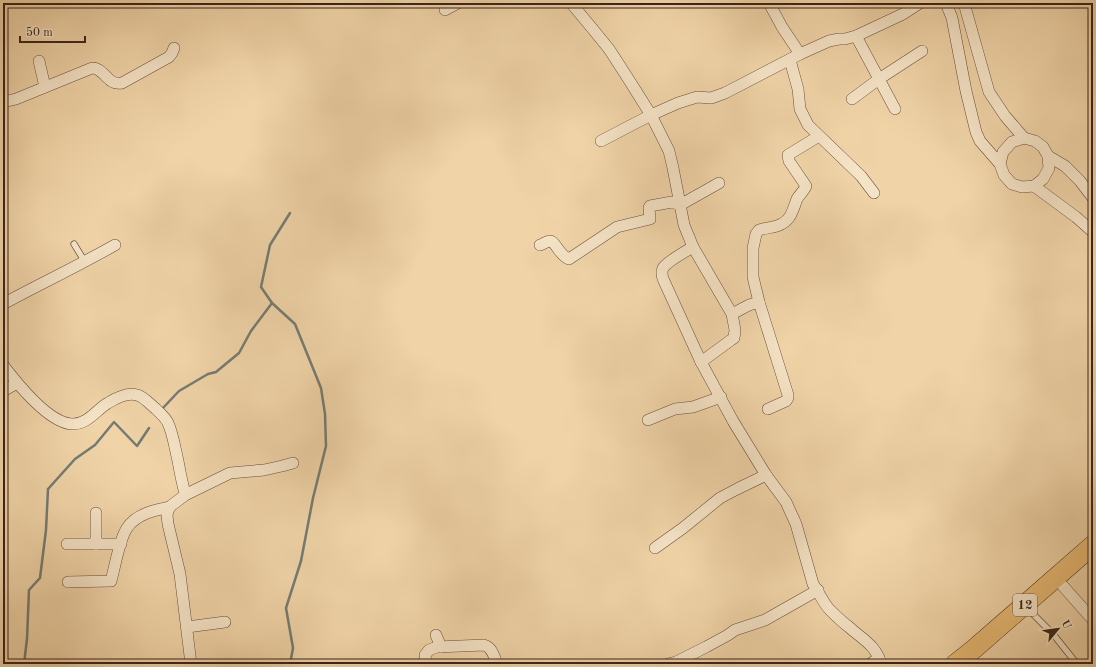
<svg xmlns="http://www.w3.org/2000/svg" width="1096" height="667" viewBox="0 0 1096 667" font-family="'Old Standard TT',serif">
<style>
.lines{fill:none;stroke-linecap:round;stroke-linejoin:round}
.stream{stroke:#757c74;stroke-width:2.5}
.lane-casing{stroke:#684f3d;stroke-width:7}
.street-casing{stroke:#684f3d;stroke-width:12}
.highway-casing{stroke:#3a2319;stroke-width:20}
.lane{stroke:#f5e3c6;stroke-width:5.5}
.street{stroke:#f5e3c6;stroke-width:11}
.highway{stroke:#e8ba74;stroke-width:19}
.labels{text-anchor:middle;dominant-baseline:central;stroke-width:3;stroke-linejoin:round;paint-order:stroke}
.shield{fill:#f5e3c6;stroke:#725d4d;stroke-width:1}
.shield-label{font-size:13px;font-weight:bold;fill:#3a2319}
</style>
<rect width="100%" height="100%" fill="#f0d4a8"/>
<filter id="stains"><feTurbulence type="fractalNoise" baseFrequency=".005" numOctaves="4"/><feColorMatrix values="0 0 0 0 .2 0 0 0 0 .09 0 0 0 0 .02 0 0 0 .5 -.17"/></filter>
<radialGradient id="worn" r=".72"><stop offset=".6" stop-color="#630" stop-opacity="0"/><stop offset="1" stop-color="#630" stop-opacity=".3"/></radialGradient>
<g class="lines">
<g class="stream">
<path d="M290,213L270,245L261,287L272,303L295,324L321,388L325,414L326,446L313,498L301,561L286,608L293,648L290,664"/>
<path d="M162,409L179,391L208,374L216,372L239,353L251,331L272,303"/>
<path d="M24,664L27,639L29,590L40,578L46,530L48,489L75,459L95,445L114,422L137,446L149,428"/>
</g>
<g class="lane-casing">
<g id="lane">
<path d="M74,244L85,262"/>
<path d="M1032,613L1053,634L1077,664"/>
</g>
</g>
<g class="street-casing">
<g id="street">
<path d="M571,3L591,27L609,49L629,80L651,115L669,151L673,168L684,225L693,247C686,251 666,263 663,268C661,273 662,277 664,281L701,362L733,421L766,475L786,502L796,524L813,584C819,592 823,603 830,610C836,616 842,622 849,627C862,639 876,645 881,664"/>
<path d="M769,3L782,27L800,54"/>
<path d="M946,3L952,18L966,91L976,132L980,141L1000,164L1004,175L1012,184L1022,187L1034,186L1043,179L1049,168L1048,156L1043,147L1035,141L1024,138L1012,142L1003,152L1000,164"/>
<path d="M964,3L989,92L1005,116L1024,138"/>
<path d="M445,10L458,3"/>
<path d="M856,36L895,109"/>
<path d="M790,60L798,89L800,109L808,125L861,176L874,193"/>
<path d="M39,61L45,87"/>
<path d="M852,99L879,79L922,51"/>
<path d="M3,102L16,99L92,68C105,68 107,86 122,83L169,57L172,53L174,48"/>
<path d="M601,141L651,115L678,103L697,97L711,98L725,93L800,54L829,41L839,39H845L856,36L903,14L920,3"/>
<path d="M1048,156L1065,166L1080,181L1093,198"/>
<path d="M1034,186L1076,217L1093,232"/>
<path d="M540,245C543,244 547,241 550,241C555,241 560,256 569,259L617,227L650,219L649,208L650,206L672,202L680,205L719,183"/>
<path d="M693,247L732,314L735,330L734,338L731,340L701,362"/>
<path d="M3,304C40,284 78,266 115,245"/>
<path d="M732,314L749,305L759,302"/>
<path d="M3,365C16,382 49,424 73,424C88,424 96,410 108,403C116,398 127,392 137,395C143,396 151,405 156,409C160,413 166,418 168,423C173,434 175,448 178,461C180,472 182,483 185,493L184,496L172,505L169,508L167,515L168,524L180,574L191,664"/>
<path d="M3,391L17,383"/>
<path d="M768,409L786,401L788,398V395L759,302L753,277V248L756,234L759,230C764,228 771,228 777,226C791,221 792,212 797,199C799,195 804,191 806,186L789,161L788,155L819,136"/>
<path d="M648,420L675,409L693,407L721,397"/>
<path d="M185,495L230,473L264,470L282,466L293,463"/>
<path d="M67,544H121"/>
<path d="M96,544V513"/>
<path d="M655,548L683,528L720,498L737,489L766,475"/>
<path d="M68,582L111,581C115,567 119,540 127,528C136,514 155,510 170,507"/>
<path d="M1063,586L1093,620"/>
<path d="M187,627L225,622"/>
<path d="M436,635L441,647"/>
<path d="M426,664L425,655L429,650L437,647L484,645C492,647 494,656 497,664"/>
<path d="M668,664L676,662L706,647L728,635L735,630L765,620L818,590"/>
<path d="M870,664L879,658"/>
</g>
</g>
<g class="highway-casing">
<path id="highway" d="M955,664L974,649L1093,545"/>
</g>
<use href="#lane" class="lane"/>
<use href="#street" class="street"/>
<use href="#highway" class="highway"/>
</g>
<g class="labels">
<rect class="shield" x="1013" y="594" width="24" height="22" rx="3"/>
<g class="shield-label">
<text x="1025" y="605">12</text>
</g>
</g>
<rect width="1096" height="667" fill="none" stroke="#f0d4a8" stroke-width="16"/>
<rect x="4" y="4" width="1088" height="659" fill="none" stroke="#3a2319" stroke-width="2"/>
<rect x="8" y="8" width="1080" height="651" fill="none" stroke="#3a2319"/>
<g transform="translate(1058 629) rotate(61)" stroke="#f5e3c6" stroke-width="3" paint-order="stroke">
<path d="M0-3L7 15L0 10L-7 15Z" fill="#3a2319"/>
<text y="-6" font-size="11" font-weight="bold" text-anchor="middle" fill="#3a2319">U</text>
</g>
<path d="M20 36v6h65v-6" fill="none" stroke="#3a2319" stroke-width="2"/>
<text x="26" y="36" font-size="12" fill="#3a2319" stroke="#f5e3c6" stroke-width="3" paint-order="stroke">50 m</text>
<rect width="100%" height="100%" filter="url(#stains)"/>
<rect width="100%" height="100%" fill="url(#worn)"/>
</svg>
